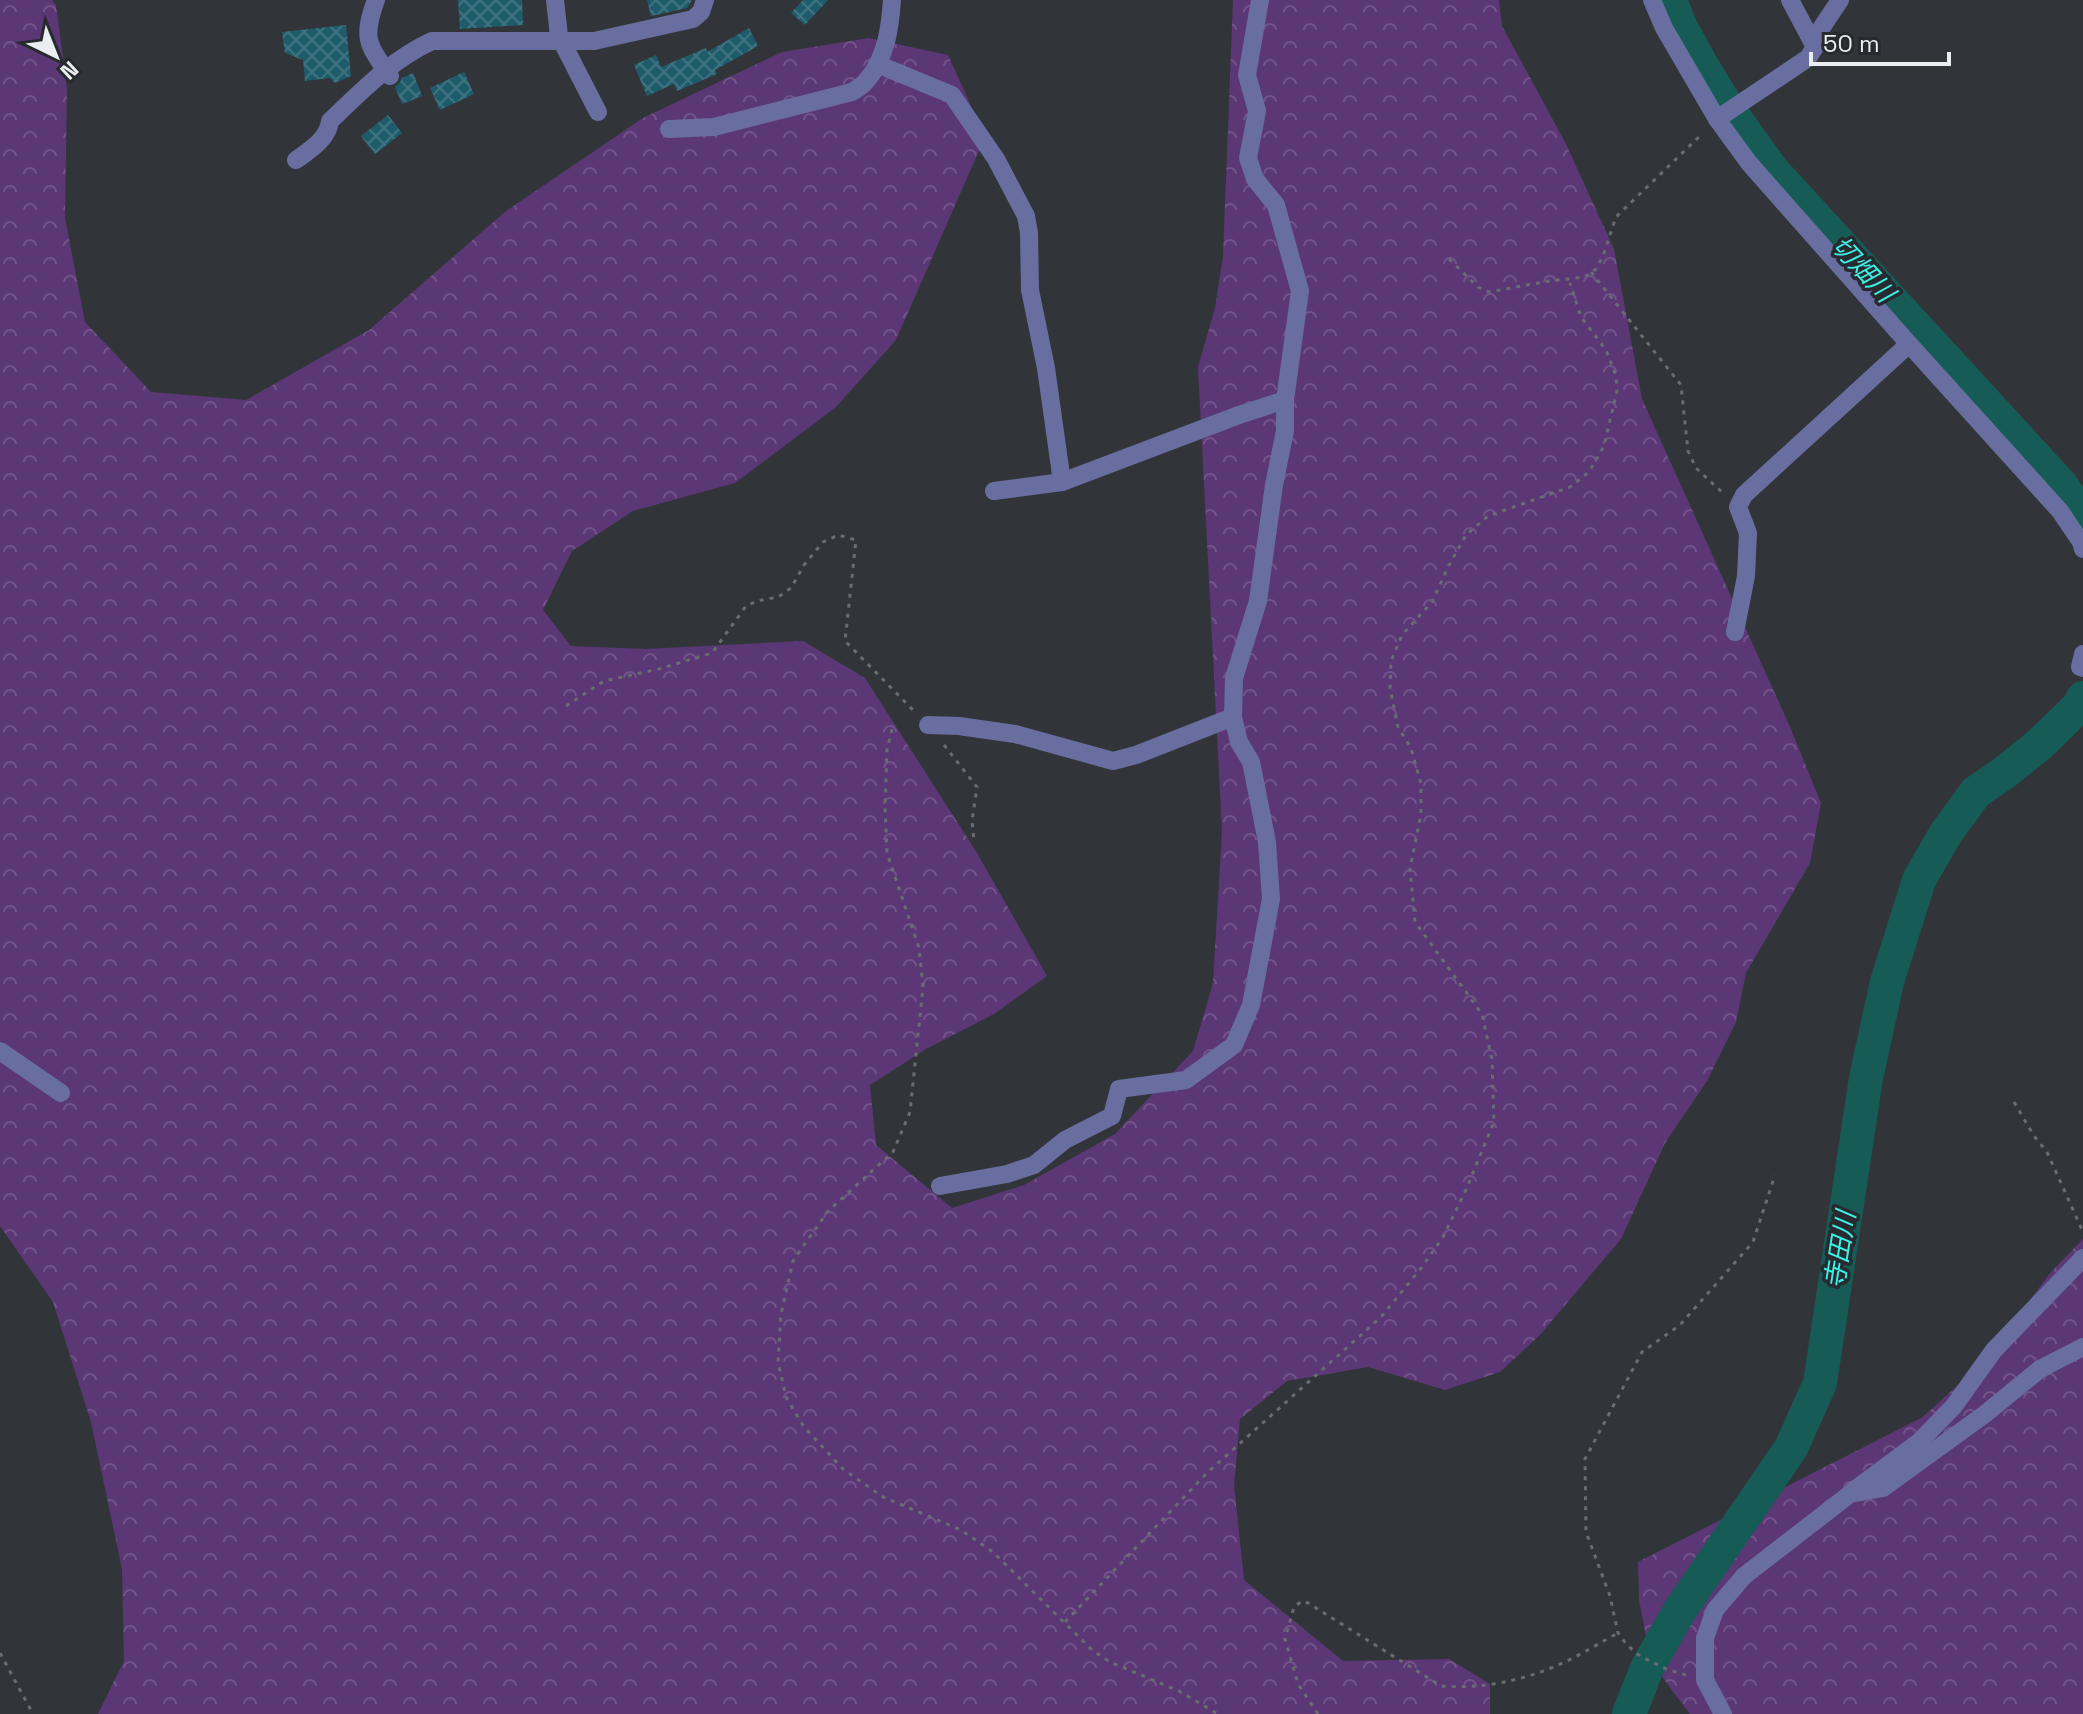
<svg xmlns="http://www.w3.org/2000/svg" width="2083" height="1714" viewBox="0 0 2083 1714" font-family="'Space Grotesk','Noto Sans JP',sans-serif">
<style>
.forest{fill:url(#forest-crowns)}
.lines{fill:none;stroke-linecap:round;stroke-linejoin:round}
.river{stroke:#175b57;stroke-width:34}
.building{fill:url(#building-cross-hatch)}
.path{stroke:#696d70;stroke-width:3;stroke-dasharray:4 6;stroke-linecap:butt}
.street{stroke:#696ea0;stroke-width:18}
.labels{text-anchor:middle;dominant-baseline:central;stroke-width:7;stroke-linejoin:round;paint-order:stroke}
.water-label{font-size:26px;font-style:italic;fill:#3af1e6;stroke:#272b2f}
</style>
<defs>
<pattern id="forest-crowns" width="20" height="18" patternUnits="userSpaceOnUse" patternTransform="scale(2)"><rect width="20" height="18" fill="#5b3776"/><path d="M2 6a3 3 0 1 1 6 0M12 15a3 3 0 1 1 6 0" fill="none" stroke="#73548a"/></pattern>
<pattern id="building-cross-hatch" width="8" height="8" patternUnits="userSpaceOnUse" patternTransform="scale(2)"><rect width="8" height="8" fill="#1e5b6b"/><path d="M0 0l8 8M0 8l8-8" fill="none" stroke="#3f7380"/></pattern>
</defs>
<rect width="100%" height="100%" fill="#313539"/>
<g class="forest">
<path d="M0,0H52L56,5L67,89L65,218L85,322L151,392L246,400L369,330L506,211L643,118L782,52L869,38L948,55L985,137L896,340L836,407L735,483L633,511L572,551L543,610L571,646L645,649L803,641L865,678L977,853L1047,976L994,1014L926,1049L870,1085L876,1145L952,1208L1024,1185L1115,1134L1193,1051L1213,983L1222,831L1198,367L1215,308L1223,256L1233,0H1499L1502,26L1566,144L1614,249L1642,399L1790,727L1821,803L1810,863L1746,973L1736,1022L1707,1081L1665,1143L1621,1239L1539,1336L1500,1372L1445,1390L1368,1367L1287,1381L1240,1419L1234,1485L1244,1580L1343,1661L1449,1659L1490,1684V1714H98L124,1661L122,1569L91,1422L53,1302L0,1226Z"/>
<path d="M2083,1239V1714H1690L1651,1662L1639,1600L1638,1562L1923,1417L1983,1362L2051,1272Z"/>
</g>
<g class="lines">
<g class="river">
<path d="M1670,0L1680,26L1701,64L1729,110L1772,170L2062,486L2083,518"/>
<path d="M1629,1714L1647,1668L1680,1610L1791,1448L1820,1383L1866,1078L1887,982L1919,880L1946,833L1976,792L2004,773L2040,744L2079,706L2083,698"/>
</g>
</g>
<g class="building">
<path d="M458,0H522L523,25L460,29Z"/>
<path d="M647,0H692L687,8L651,16Z"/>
<path d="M803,0H828L805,25L791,13Z"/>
<path d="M346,25L351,76L335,83L330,78L305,81L303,60L285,53L282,32Z"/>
<path d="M749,28L758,46L715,70L717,74L677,91L674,84L647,96L634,65L656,55L661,67L706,48L707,52Z"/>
<path d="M464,72L474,94L440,110L430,88Z"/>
<path d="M413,73L422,96L402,104L395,87L400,82L402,78Z"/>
<path d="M388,115L402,133L375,154L361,136Z"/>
</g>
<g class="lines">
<g class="path">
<path d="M1449,259L1478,287L1489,292L1549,281L1585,277L1596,269L1603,256L1616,217L1703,133"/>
<path d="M1591,272L1681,385L1688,451L1696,468L1725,495"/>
<path d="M566,706L604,681L659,669L712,653L746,606L757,601L778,597L791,588L804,565L823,542L838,535L856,540L845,641L915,712"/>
<path d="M892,729L887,750L885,808L887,853L919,948L923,987L910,1112L893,1152L828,1211L793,1261L781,1314L778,1362L786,1397L804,1427L843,1469L883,1497L961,1530L993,1552L1092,1650L1110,1662L1179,1691L1218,1714"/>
<path d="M944,745L977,787L972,821L974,841"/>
<path d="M2014,1102L2034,1136L2047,1152L2083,1232"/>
<path d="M1065,1622L1208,1472L1381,1317L1422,1267L1443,1237L1465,1192L1494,1122L1492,1060L1482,1014L1415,922L1410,869L1421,814V784L1411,748L1398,727L1390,688L1391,661L1402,635L1432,602L1449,565L1466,535L1488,516L1570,487L1589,472L1604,446L1617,391L1616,376L1606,350L1581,317L1570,283"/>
<path d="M0,1653L33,1714"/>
<path d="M1686,1675L1666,1669L1640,1656L1627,1645L1618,1633L1610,1596L1586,1532L1585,1459L1642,1352L1680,1325L1753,1242L1775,1175"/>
<path d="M1318,1714L1298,1684L1285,1639L1294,1607L1302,1601L1308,1603L1441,1686C1478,1689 1517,1682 1551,1668C1574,1659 1596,1645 1618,1633"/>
</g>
<g class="street">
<path d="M376,0C362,38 367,44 390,76"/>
<path d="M555,0L559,36L598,112"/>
<path d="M1652,0L1664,28L1717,119L1749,163L1909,344L2060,511L2081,542L2083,549"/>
<path d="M1790,0L1815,47"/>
<path d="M877,64L952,95L996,159L1026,216L1029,233L1030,290L1046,368L1062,482"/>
<path d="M1717,119L1808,58L1815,47L1822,27L1840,0"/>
<path d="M669,129L714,127L852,92C857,89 864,85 867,80C886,58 890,28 892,0"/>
<path d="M296,160C310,150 328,139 330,121C362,91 391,60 432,41H594L693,19L701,12L705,0"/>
<path d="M994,491L1062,482L1239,415L1285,400"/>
<path d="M1735,632L1746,576L1748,533L1738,507L1744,495L1909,344"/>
<path d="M2083,654L2080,667L2083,668"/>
<path d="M928,725L959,726L1015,734L1113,761L1136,755L1233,717"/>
<path d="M0,1051L61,1093"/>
<path d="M940,1186L1007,1174L1034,1165L1065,1140L1112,1116L1119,1089L1186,1080L1234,1045L1251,1005L1271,899L1267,842L1251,762L1239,742L1233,717L1234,678L1258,601L1274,485L1285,431V400L1300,291L1276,205L1255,179L1248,158L1257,111L1247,75L1260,0"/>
<path d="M1853,1491L1919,1442L1954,1406L1994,1350L2083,1258"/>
<path d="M1723,1714L1705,1680V1638L1715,1610L1744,1576L1850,1494L1883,1488L1985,1414L2040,1369L2083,1347"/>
</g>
</g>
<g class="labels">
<g class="water-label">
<text transform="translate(1863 269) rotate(47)">切畑川</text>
<text transform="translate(1840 1250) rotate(-81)">寺田川</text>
</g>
</g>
<g transform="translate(56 56) rotate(137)" stroke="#272b2f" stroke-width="6" paint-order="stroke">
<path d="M0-6L14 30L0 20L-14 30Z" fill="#ebeef0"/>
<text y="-12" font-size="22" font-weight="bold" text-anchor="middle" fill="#ebeef0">N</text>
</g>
<path d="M1811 52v12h138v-12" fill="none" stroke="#ebeef0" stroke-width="4"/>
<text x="1823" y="52" font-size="24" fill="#ebeef0" stroke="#272b2f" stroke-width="6" paint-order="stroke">50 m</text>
</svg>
